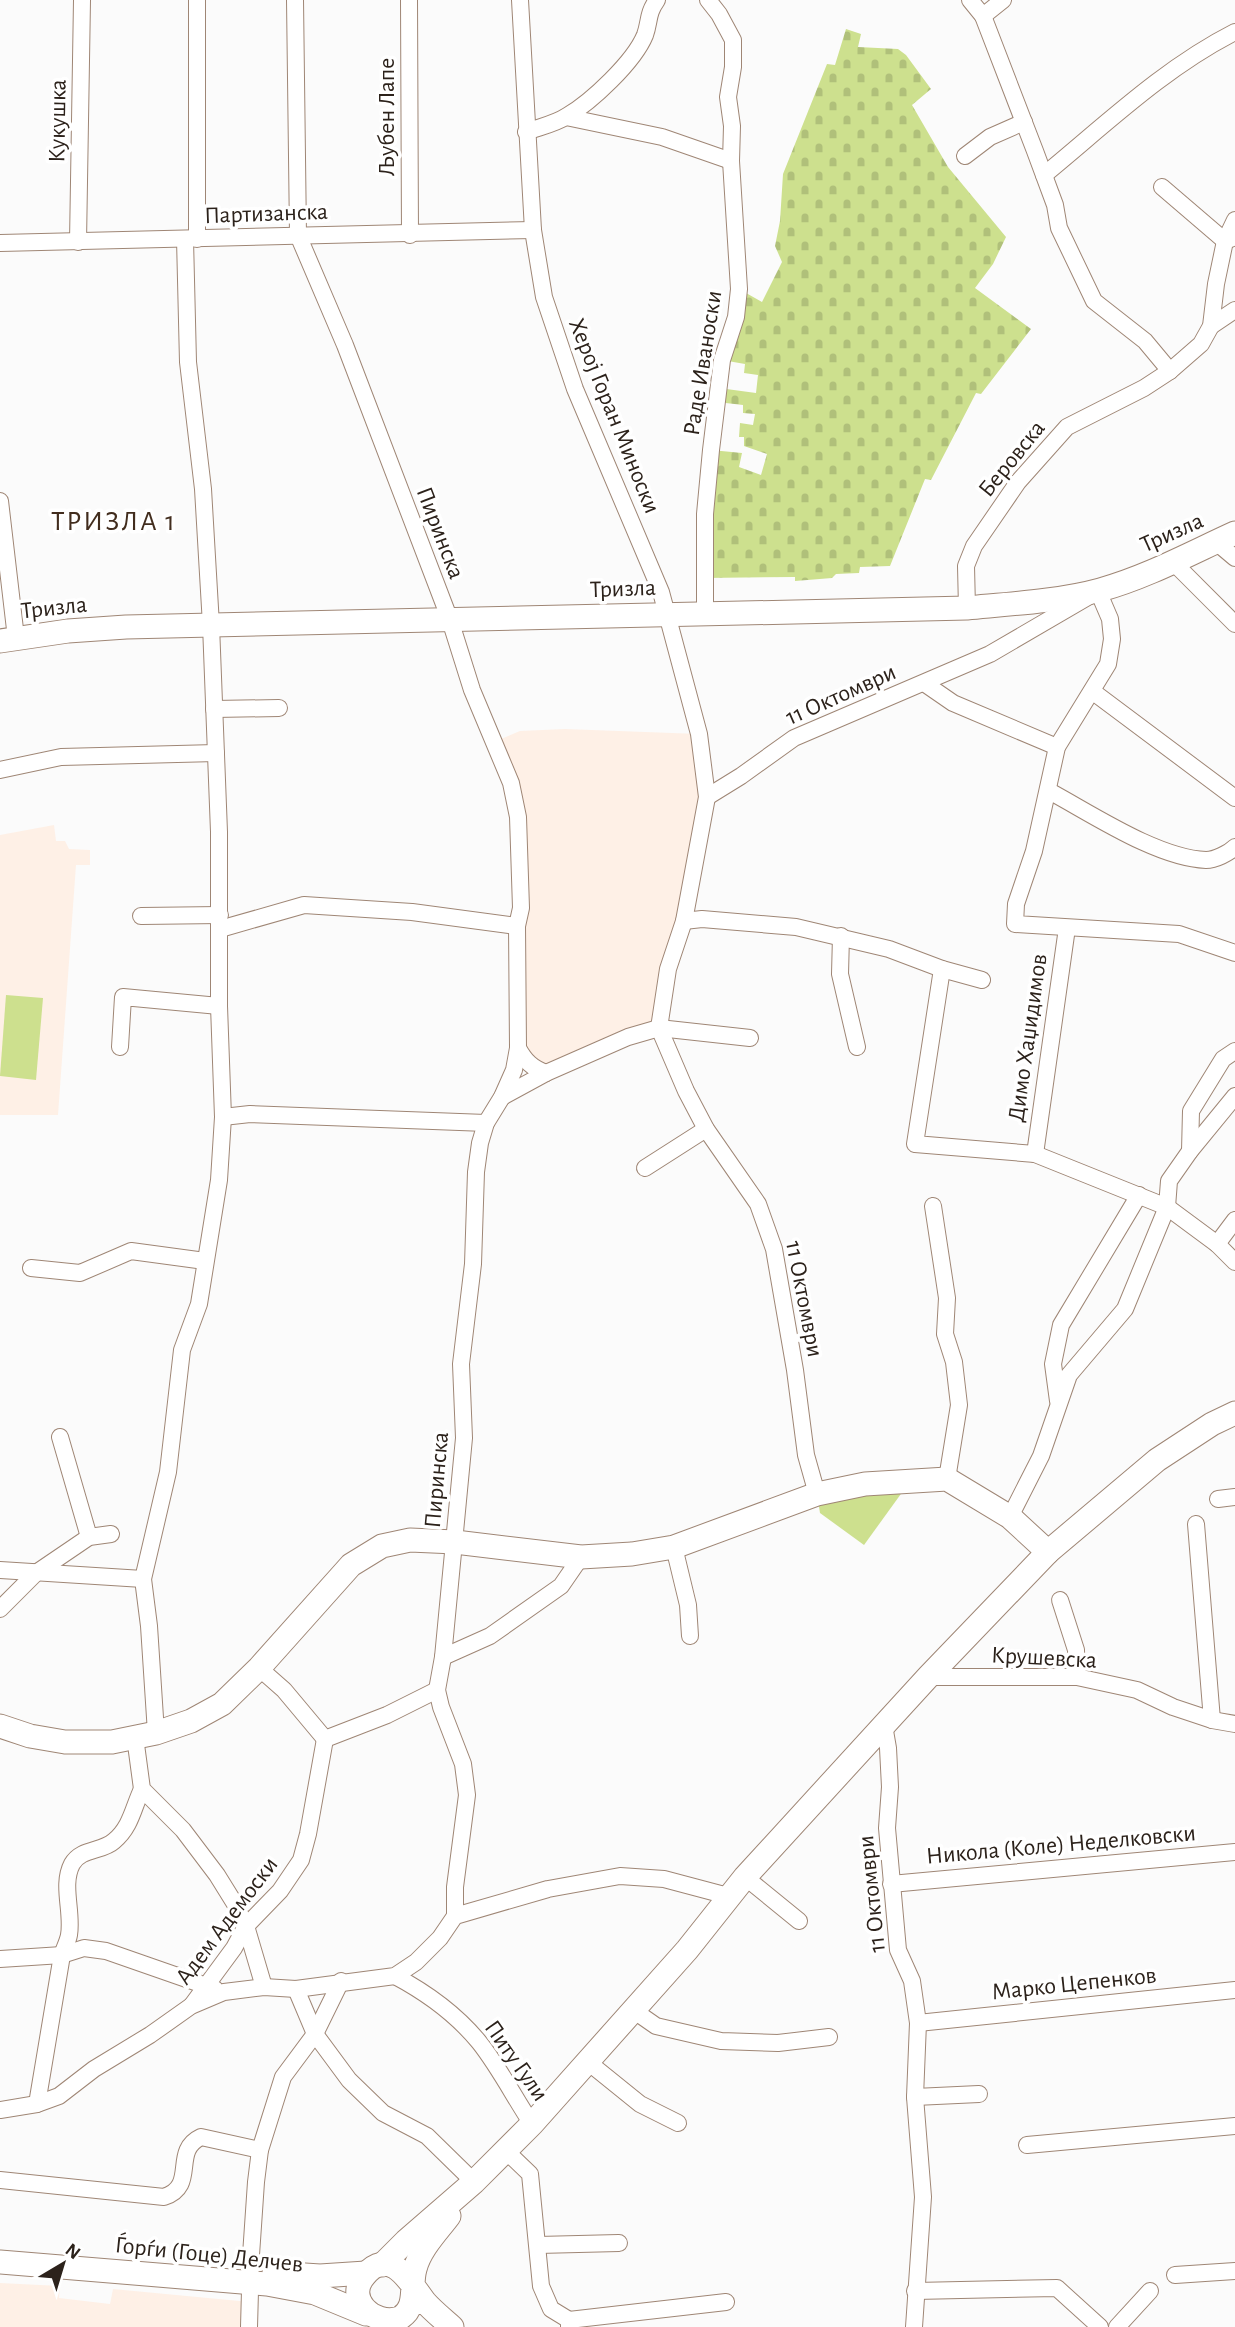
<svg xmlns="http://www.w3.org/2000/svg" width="1235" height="2327" viewBox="0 0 1235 2327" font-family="'Alegreya Sans',sans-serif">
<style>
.built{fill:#fef0e6}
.cemetery{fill:url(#cemetery-stones)}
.green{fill:#cde08e}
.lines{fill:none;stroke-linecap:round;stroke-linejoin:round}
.street-casing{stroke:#9f8675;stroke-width:18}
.secondary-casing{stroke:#9f8675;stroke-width:25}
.street{stroke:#fff;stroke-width:16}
.secondary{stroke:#fff;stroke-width:23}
.labels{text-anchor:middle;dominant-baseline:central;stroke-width:7;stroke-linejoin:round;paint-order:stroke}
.street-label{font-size:24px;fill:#2c221b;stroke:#fff}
.quarter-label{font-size:28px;letter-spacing:2px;fill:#422d1e;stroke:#fff}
</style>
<defs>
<pattern id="cemetery-stones" width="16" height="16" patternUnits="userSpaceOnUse" patternTransform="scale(1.75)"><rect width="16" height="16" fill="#cde08e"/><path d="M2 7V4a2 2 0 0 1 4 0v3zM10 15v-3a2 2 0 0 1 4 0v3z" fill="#b0c07a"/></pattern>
</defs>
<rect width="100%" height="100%" fill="#fbfbfb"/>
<g class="built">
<path d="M565,729L699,734L707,797L659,1028L546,1073L523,1058L518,817L494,742L520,731Z"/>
<path d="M54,825L56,841H65L69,849L90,850V865H76L58,1115H0V835Z"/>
<path d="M0,2283L60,2286L59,2298L110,2304L113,2289L250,2302L249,2327H0Z"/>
</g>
<path class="cemetery" d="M846,29L861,34L858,47L898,49L906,55L931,89L912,105L948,167L1006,237L993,264L975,288L1031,329L981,394L976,393L931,480L925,479L890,566L860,567L859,573L836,574L832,578L795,581V577L704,578L711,450L742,453L739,467L761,475L767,454L744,446V437H739L740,423L753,425L755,414L743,413V405L717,402L719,388L756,393L758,375L744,373L745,364L722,360L739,289L762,302L782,262L775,246L780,221L783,174L827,64L835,65Z"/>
<g class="green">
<path d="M6,995L43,998L36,1080L0,1076Z"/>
<path d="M911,1480L864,1545L820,1513L817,1494Z"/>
</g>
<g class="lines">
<g class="street-casing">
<g id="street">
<path d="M197,0V239"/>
<path d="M295,0L298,235L345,345L450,620L472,690L511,783L518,817L521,908L517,926L518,1048C525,1061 532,1068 546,1073"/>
<path d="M409,0L410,235"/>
<path d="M520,0L533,230L544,297L575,389L661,592L699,734L707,797L684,921L668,969L659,1028L686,1091L706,1129L758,1204L774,1249L795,1370L806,1455L817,1494"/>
<path d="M970,0L983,16L1035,151L1055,205L1059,228L1094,301L1145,341L1170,371"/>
<path d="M983,16L1003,0"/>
<path d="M566,117L662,137L731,161"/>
<path d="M526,132C539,127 555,124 567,116C591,102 634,62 645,35C650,21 647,14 657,0"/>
<path d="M965,156L990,137L1024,122"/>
<path d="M1044,175C1105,125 1164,68 1235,32"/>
<path d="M1162,187L1225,241L1233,238"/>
<path d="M78,242L82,0"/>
<path d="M0,243L533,230"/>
<path d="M1211,326L1235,310"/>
<path d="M0,501L16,638"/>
<path d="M1216,542L1235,558"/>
<path d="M1173,562L1235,624"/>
<path d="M967,608L966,566L974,546L1018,482L1067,427L1144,388L1170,371L1201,344L1211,326L1216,284L1225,241L1235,220"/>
<path d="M705,614V514L711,450L722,360L736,317L739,289L731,161L732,126L728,97L733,67V40L719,14L708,0"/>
<path d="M924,683L953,703L1057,747"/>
<path d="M1092,691L1235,798"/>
<path d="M214,709L279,708"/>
<path d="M0,770L61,757L216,753"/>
<path d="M1049,791C1092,814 1157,858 1206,860C1215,860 1229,853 1235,847"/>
<path d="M707,797L741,776L794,738L990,654L1098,591L1110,619L1112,639L1108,664L1057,747L1034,851L1016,904L1015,924L1179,934L1235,953"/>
<path d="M141,916L220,915"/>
<path d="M684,921L702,919L796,927L889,949L942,969L982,980"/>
<path d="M220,929L304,905L412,912L517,926"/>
<path d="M841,936L840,974L857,1047"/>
<path d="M942,969L915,1144L1035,1154L1167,1207L1217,1244L1235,1262"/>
<path d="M120,1047L123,997L219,1006"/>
<path d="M502,1097L546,1073L628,1037L659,1028L750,1038"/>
<path d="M223,1117L250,1114L486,1123"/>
<path d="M1190,1151L1191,1111L1223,1059L1235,1051"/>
<path d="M1035,1154L1067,928"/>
<path d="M645,1168L706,1129"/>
<path d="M933,1206L947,1298L945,1334L954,1362L959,1405L947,1479"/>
<path d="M1217,1244L1235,1220"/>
<path d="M31,1268L80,1273L131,1251L205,1261"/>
<path d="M1058,1401L1053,1364L1061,1325L1139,1195"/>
<path d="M60,1437L89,1537"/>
<path d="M1218,1499L1235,1497"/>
<path d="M1010,1517L1041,1456L1069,1375L1125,1309L1167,1207L1169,1181L1190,1151L1235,1096"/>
<path d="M1196,1524L1212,1720"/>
<path d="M674,1547L688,1605L690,1636"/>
<path d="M0,1570L143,1579"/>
<path d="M1060,1600L1076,1650L1077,1677"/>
<path d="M0,1609L36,1573L89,1537L111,1534"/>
<path d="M443,1657L490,1636L561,1586L581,1557"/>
<path d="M259,1668L284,1690L325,1739"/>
<path d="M928,1677H1077L1137,1690L1173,1707L1212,1720L1235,1724"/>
<path d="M884,1725L888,1748L890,1787L887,1828L898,1950L912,1981L918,2023L915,2097L923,2197L914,2327"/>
<path d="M156,1733L149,1626L143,1579L168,1472L182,1350L199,1304L219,1180L223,1117L219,1006V832L211,625L203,489L188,362L185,239"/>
<path d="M135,1737L142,1789L183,1830L217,1875L235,1904L246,1926L264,1987"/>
<path d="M325,1739L387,1715L437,1690"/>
<path d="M745,1877L799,1921"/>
<path d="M891,1884L1235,1852"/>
<path d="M455,1916V1887L467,1795L463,1764L441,1707L437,1690L443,1657L464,1438L461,1364L473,1264L476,1172L480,1143L486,1123L502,1097L514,1070L518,1048"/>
<path d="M0,1959L62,1955L84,1948L106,1951L215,1989"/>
<path d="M395,1976C427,1993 456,2014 479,2042C499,2067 514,2097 532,2124"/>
<path d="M296,1989L315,2034L349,2080L383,2113L427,2136L474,2182"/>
<path d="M192,2005L234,1948L246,1926L280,1891L301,1860L308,1834L325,1739"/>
<path d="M633,2010L656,2026L721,2041L778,2043L829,2037"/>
<path d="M918,2023L1235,1990"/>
<path d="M588,2062L640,2104L678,2123"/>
<path d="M915,2097L979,2094"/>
<path d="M37,2104L62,1955C64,1949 68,1941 69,1935C73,1912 61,1885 72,1864C81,1848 102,1852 114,1841C131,1827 133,1808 142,1789"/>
<path d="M0,2110L37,2104L59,2096L94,2069L150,2035L191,2006L224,1992L264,1987L296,1989L395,1976L416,1962L440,1938L455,1916L548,1889L620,1876L664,1879L728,1896"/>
<path d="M1027,2145L1235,2126"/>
<path d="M505,2150L530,2174L541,2286L551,2309L569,2320V2327"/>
<path d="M0,2180L164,2197C198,2186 171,2151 201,2137L260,2150"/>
<path d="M538,2245L619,2243"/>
<path d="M1175,2275L1235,2271"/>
<path d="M915,2291L1057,2288L1100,2327"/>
<path d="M569,2320L726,2302"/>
<path d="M249,2327L251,2255L256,2182L260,2150L283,2077L315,2034L341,1981"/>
<path d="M1117,2327L1150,2291"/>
</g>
</g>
<g class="secondary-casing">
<g id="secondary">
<path d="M0,641L68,631L126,627L967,608C1009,604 1060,601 1100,590C1147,577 1191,553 1235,533"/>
<path d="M0,1726L30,1736L65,1742H112L156,1733L191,1721L222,1704L259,1668L351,1565L382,1546L410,1540L455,1542L581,1557L632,1554L674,1547L817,1494L865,1484L947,1479L1010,1517L1048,1552"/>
<path d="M449,2216C437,2232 420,2249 415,2269C410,2286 418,2307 400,2318C373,2327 344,2298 365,2275C391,2245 411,2284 425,2302C433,2311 443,2319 452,2327"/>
<path d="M0,2262L267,2284L315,2293L366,2314"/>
<path d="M382,2265L406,2241L474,2182L532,2124L687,1950L745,1877L928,1677L1048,1552L1157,1460L1212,1424L1235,1413"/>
<path d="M274,2273L320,2276L366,2273"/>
</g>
</g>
<use href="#street" class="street"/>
<use href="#secondary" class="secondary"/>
</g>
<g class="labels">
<g class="street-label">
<text transform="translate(387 117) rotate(-90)">Љубен Лапе</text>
<text transform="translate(58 121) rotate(-89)">Кукушка</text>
<text transform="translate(266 214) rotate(-2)">Партизанска</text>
<text transform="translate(703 363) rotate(-81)">Раде Иваноски</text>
<text transform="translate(614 416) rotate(68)">Херој Горан Миноски</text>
<text transform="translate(1012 459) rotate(-51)">Беровска</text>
<text transform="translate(440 533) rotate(69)">Пиринска</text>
<text transform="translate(1172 533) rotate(-24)">Тризла</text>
<text transform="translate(623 589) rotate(-2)">Тризла</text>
<text transform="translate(54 608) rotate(-6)">Тризла</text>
<text transform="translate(841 695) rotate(-24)">11 Октомври</text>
<text transform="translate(1028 1038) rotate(-82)">Димо Хаџидимов</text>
<text transform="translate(804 1299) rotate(79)">11 Октомври</text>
<text transform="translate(437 1480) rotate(-85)">Пиринска</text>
<text transform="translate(1044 1658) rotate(3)">Крушевска</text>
<text transform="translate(1061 1845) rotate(-5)">Никола (Коле) Неделковски</text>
<text transform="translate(872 1894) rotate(-96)">11 Октомври</text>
<text transform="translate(227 1921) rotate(-53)">Адем Адемоски</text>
<text transform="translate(1074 1984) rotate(-6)">Марко Цепенков</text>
<text transform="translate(516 2061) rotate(55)">Питу Гули</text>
<text transform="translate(209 2255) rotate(6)">Ѓорѓи (Гоце) Делчев</text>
</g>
<g class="quarter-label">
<text x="114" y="522">ТРИЗЛА 1</text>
</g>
</g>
<g transform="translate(63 2264) rotate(38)" stroke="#ffffff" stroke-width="5" paint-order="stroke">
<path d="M0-5L12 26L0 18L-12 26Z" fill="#2c221b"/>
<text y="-10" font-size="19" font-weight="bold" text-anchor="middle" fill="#2c221b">N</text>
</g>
</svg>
